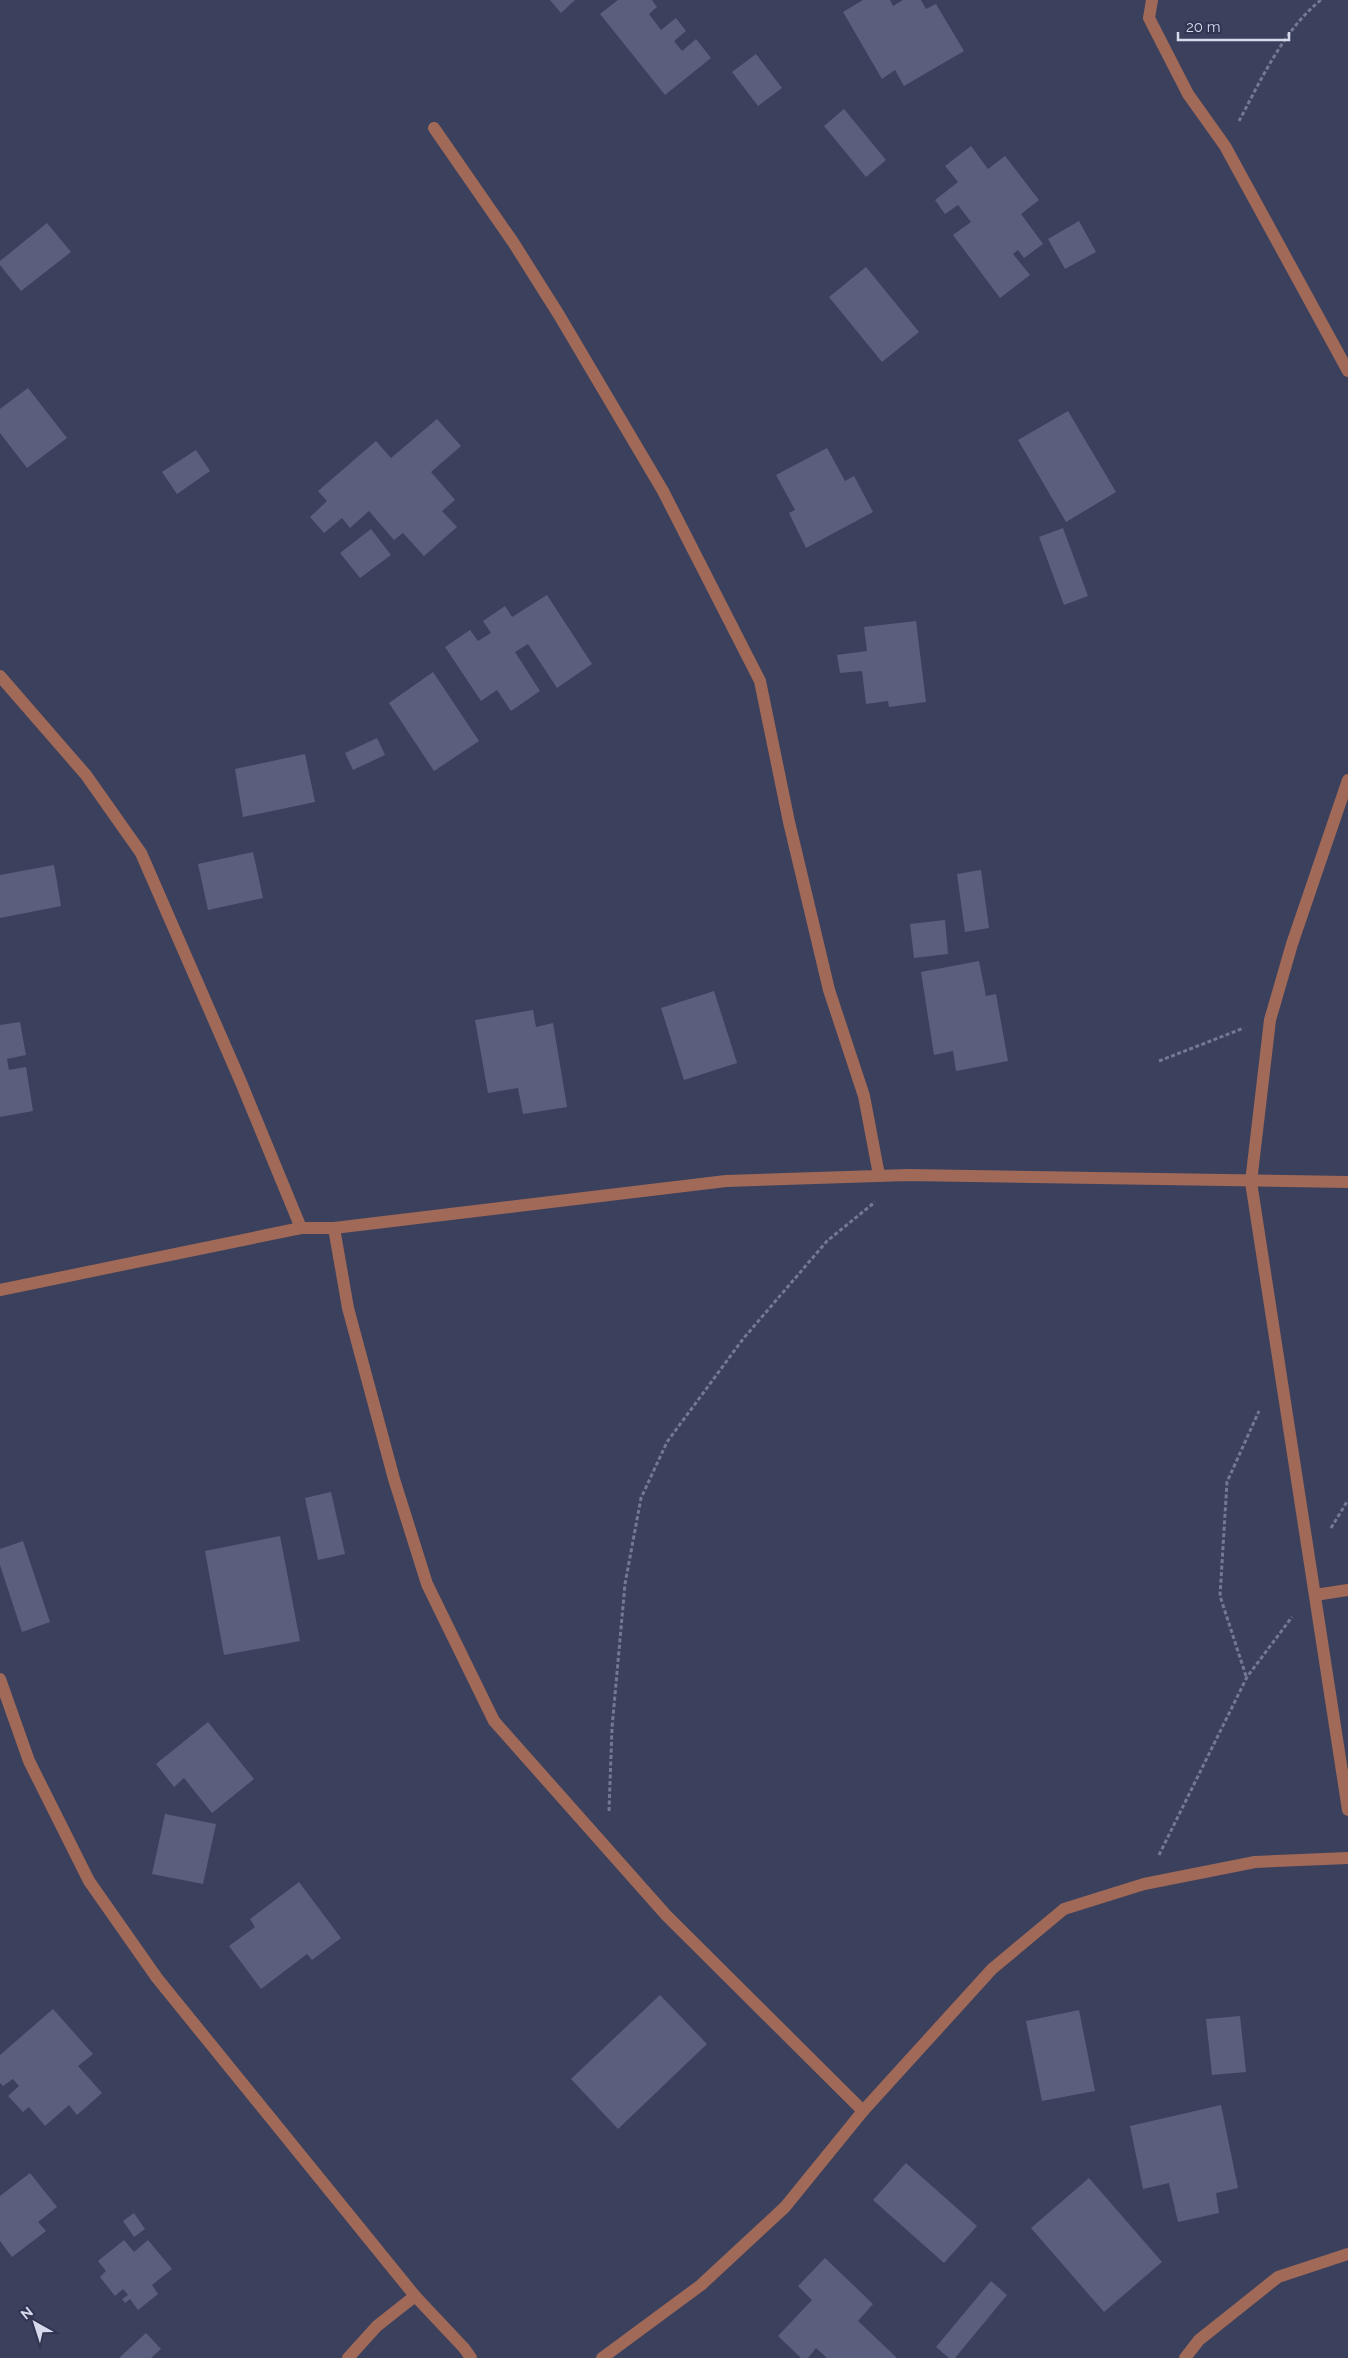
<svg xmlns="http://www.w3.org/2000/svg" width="1348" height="2358" viewBox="0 0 1348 2358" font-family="Raleway,sans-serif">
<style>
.building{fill:#5a5f7e}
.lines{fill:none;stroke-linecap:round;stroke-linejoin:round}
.path{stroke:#747992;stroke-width:3;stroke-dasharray:4 2.5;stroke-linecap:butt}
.minor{stroke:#a06958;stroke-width:12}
</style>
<rect width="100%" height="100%" fill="#3b405d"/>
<g class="building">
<path d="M550,0H575L561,13Z"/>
<path d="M618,0H652L657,7L649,14L661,30L676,18L686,31L674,41L682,51L696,39L711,58L665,95L600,14Z"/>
<path d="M863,0H890L893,6L903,0H921L926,9L936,4L964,51L904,86L895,70L882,79L843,12Z"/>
<path d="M756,54L782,88L758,106L732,72Z"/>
<path d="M844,109L886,160L866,177L824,126Z"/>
<path d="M971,146L988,169L1005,156L1039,200L1021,214L1043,244L1024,258L1018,250L1013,254L1030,275L1000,298L953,235L971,222L958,205L945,214L935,200L958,182L945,166Z"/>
<path d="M1079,221L1096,252L1065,269L1048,239Z"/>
<path d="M47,223L71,252L21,291L0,265V261Z"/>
<path d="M866,267L919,332L882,362L829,297Z"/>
<path d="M28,388L67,438L27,468L0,433V409Z"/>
<path d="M1068,411L1116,492L1066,522L1018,440Z"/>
<path d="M437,419L461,446L431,472L455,500L442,511L457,527L424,556L403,533L394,540L369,511L350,528L342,518L324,533L310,517L327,501L318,491L376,441L391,458Z"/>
<path d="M827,448L845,481L854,476L873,512L806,548L789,513L795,510L776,475Z"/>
<path d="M196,450L210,471L177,494L162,472Z"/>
<path d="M1063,528L1088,596L1064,605L1039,537Z"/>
<path d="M371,529L391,555L360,578L340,553Z"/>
<path d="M547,595L592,664L557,688L528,644L515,652L540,691L511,711L497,690L481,701L445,647L470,630L478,641L491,633L483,621L505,606L512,617Z"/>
<path d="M916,621L926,702L889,707L888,701L866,704L862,671L840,673L837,655L867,651L864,627Z"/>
<path d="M433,672L479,741L434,771L389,703Z"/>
<path d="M377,738L385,755L353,770L345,753Z"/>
<path d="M305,754L315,802L243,817L235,769Z"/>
<path d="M253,852L263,898L208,910L198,864Z"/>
<path d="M54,865L61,906L0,918V875Z"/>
<path d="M981,870L989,928L965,932L957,874Z"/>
<path d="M945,920L948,954L914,958L910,924Z"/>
<path d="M979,961L986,996L996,994L1008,1061L956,1071L953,1051L934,1055L921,972Z"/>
<path d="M714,991L737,1063L684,1080L661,1008Z"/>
<path d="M533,1010L536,1027L553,1023L567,1107L523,1114L518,1088L488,1093L475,1020Z"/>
<path d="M20,1022L26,1055L7,1059L9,1070L26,1067L33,1111L0,1117V1025Z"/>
<path d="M331,1492L345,1554L318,1560L305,1498Z"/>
<path d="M280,1536L300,1641L224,1655L205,1551Z"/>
<path d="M23,1541L50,1622L22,1632L0,1565V1549Z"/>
<path d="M208,1722L254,1779L212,1813L184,1778L174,1787L156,1764Z"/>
<path d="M165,1814L216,1824L203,1884L152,1874Z"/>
<path d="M299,1882L341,1938L312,1960L307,1954L261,1989L229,1946L255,1927L250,1919Z"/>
<path d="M660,1995L707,2044L618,2129L571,2079Z"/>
<path d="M53,2009L93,2054L78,2066L102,2093L77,2115L69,2105L45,2126L29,2107L23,2112L8,2096L19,2086L13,2079L3,2086L0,2083V2055Z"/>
<path d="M1079,2010L1095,2091L1042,2101L1026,2021Z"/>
<path d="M1240,2016L1246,2072L1212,2075L1206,2019Z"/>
<path d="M1221,2105L1238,2188L1216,2193L1219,2213L1178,2222L1169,2183L1143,2189L1130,2126Z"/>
<path d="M906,2163L977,2226L944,2263L873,2200Z"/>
<path d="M30,2173L57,2207L38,2222L46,2231L12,2257L0,2241V2196Z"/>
<path d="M1089,2178L1162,2262L1104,2312L1031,2228Z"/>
<path d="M134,2213L145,2229L134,2237L123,2221Z"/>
<path d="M124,2240L134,2252L148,2240L172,2269L152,2285L158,2294L138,2310L130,2299L125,2303L122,2299L128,2295L123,2289L115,2296L100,2277L106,2271L98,2261Z"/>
<path d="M825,2258L873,2304L858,2321L897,2358H827L816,2348L808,2358H801L778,2336L812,2300L798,2286Z"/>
<path d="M991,2281L1007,2295L955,2358H949L936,2347Z"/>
<path d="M146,2333L161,2349L151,2358H119Z"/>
</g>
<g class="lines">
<g class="path">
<path d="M1239,121C1261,80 1284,29 1321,0"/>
<path d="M1159,1061L1244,1028"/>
<path d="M1331,1528L1348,1500"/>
<path d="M1246,1676L1220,1596L1227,1482L1259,1411"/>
<path d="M609,1811L612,1728L625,1584L641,1498L667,1442L743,1339L827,1241L875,1202"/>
<path d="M1159,1855L1247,1677L1292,1617"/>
</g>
<g class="minor">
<path d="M1152,0L1149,18L1188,94L1225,146L1348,371"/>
<path d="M434,128L513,242L559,315L663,491L760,681L789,822L829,990L864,1096L879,1175"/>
<path d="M0,676L86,775L141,853L240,1080L301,1228"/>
<path d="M1348,780L1292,944L1270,1020L1251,1182L1348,1810"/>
<path d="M334,1228L348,1308L394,1479L427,1584L494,1721L666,1915L863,2111"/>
<path d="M0,1290L301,1228H334L726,1181L908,1175L1348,1182"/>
<path d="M1315,1595L1348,1590"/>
<path d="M0,1679L29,1761L89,1881L157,1978L415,2296L464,2348L471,2358"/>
<path d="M348,2358L377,2326L415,2296"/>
<path d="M602,2358L701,2285L785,2207L863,2111L992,1969L1064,1909L1144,1884L1255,1862L1348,1858"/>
<path d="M1185,2358L1199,2340L1278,2277L1348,2254"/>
</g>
</g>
<g transform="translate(35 2323) rotate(321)" stroke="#313552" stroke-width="4" paint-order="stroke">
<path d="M0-4L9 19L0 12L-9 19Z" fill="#d6daec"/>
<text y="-8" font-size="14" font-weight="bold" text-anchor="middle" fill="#d6daec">N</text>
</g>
<path d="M1178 32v8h111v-8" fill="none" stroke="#d6daec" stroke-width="2.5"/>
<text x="1186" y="32" font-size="15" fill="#d6daec" stroke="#313552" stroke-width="4" paint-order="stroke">20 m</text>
</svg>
